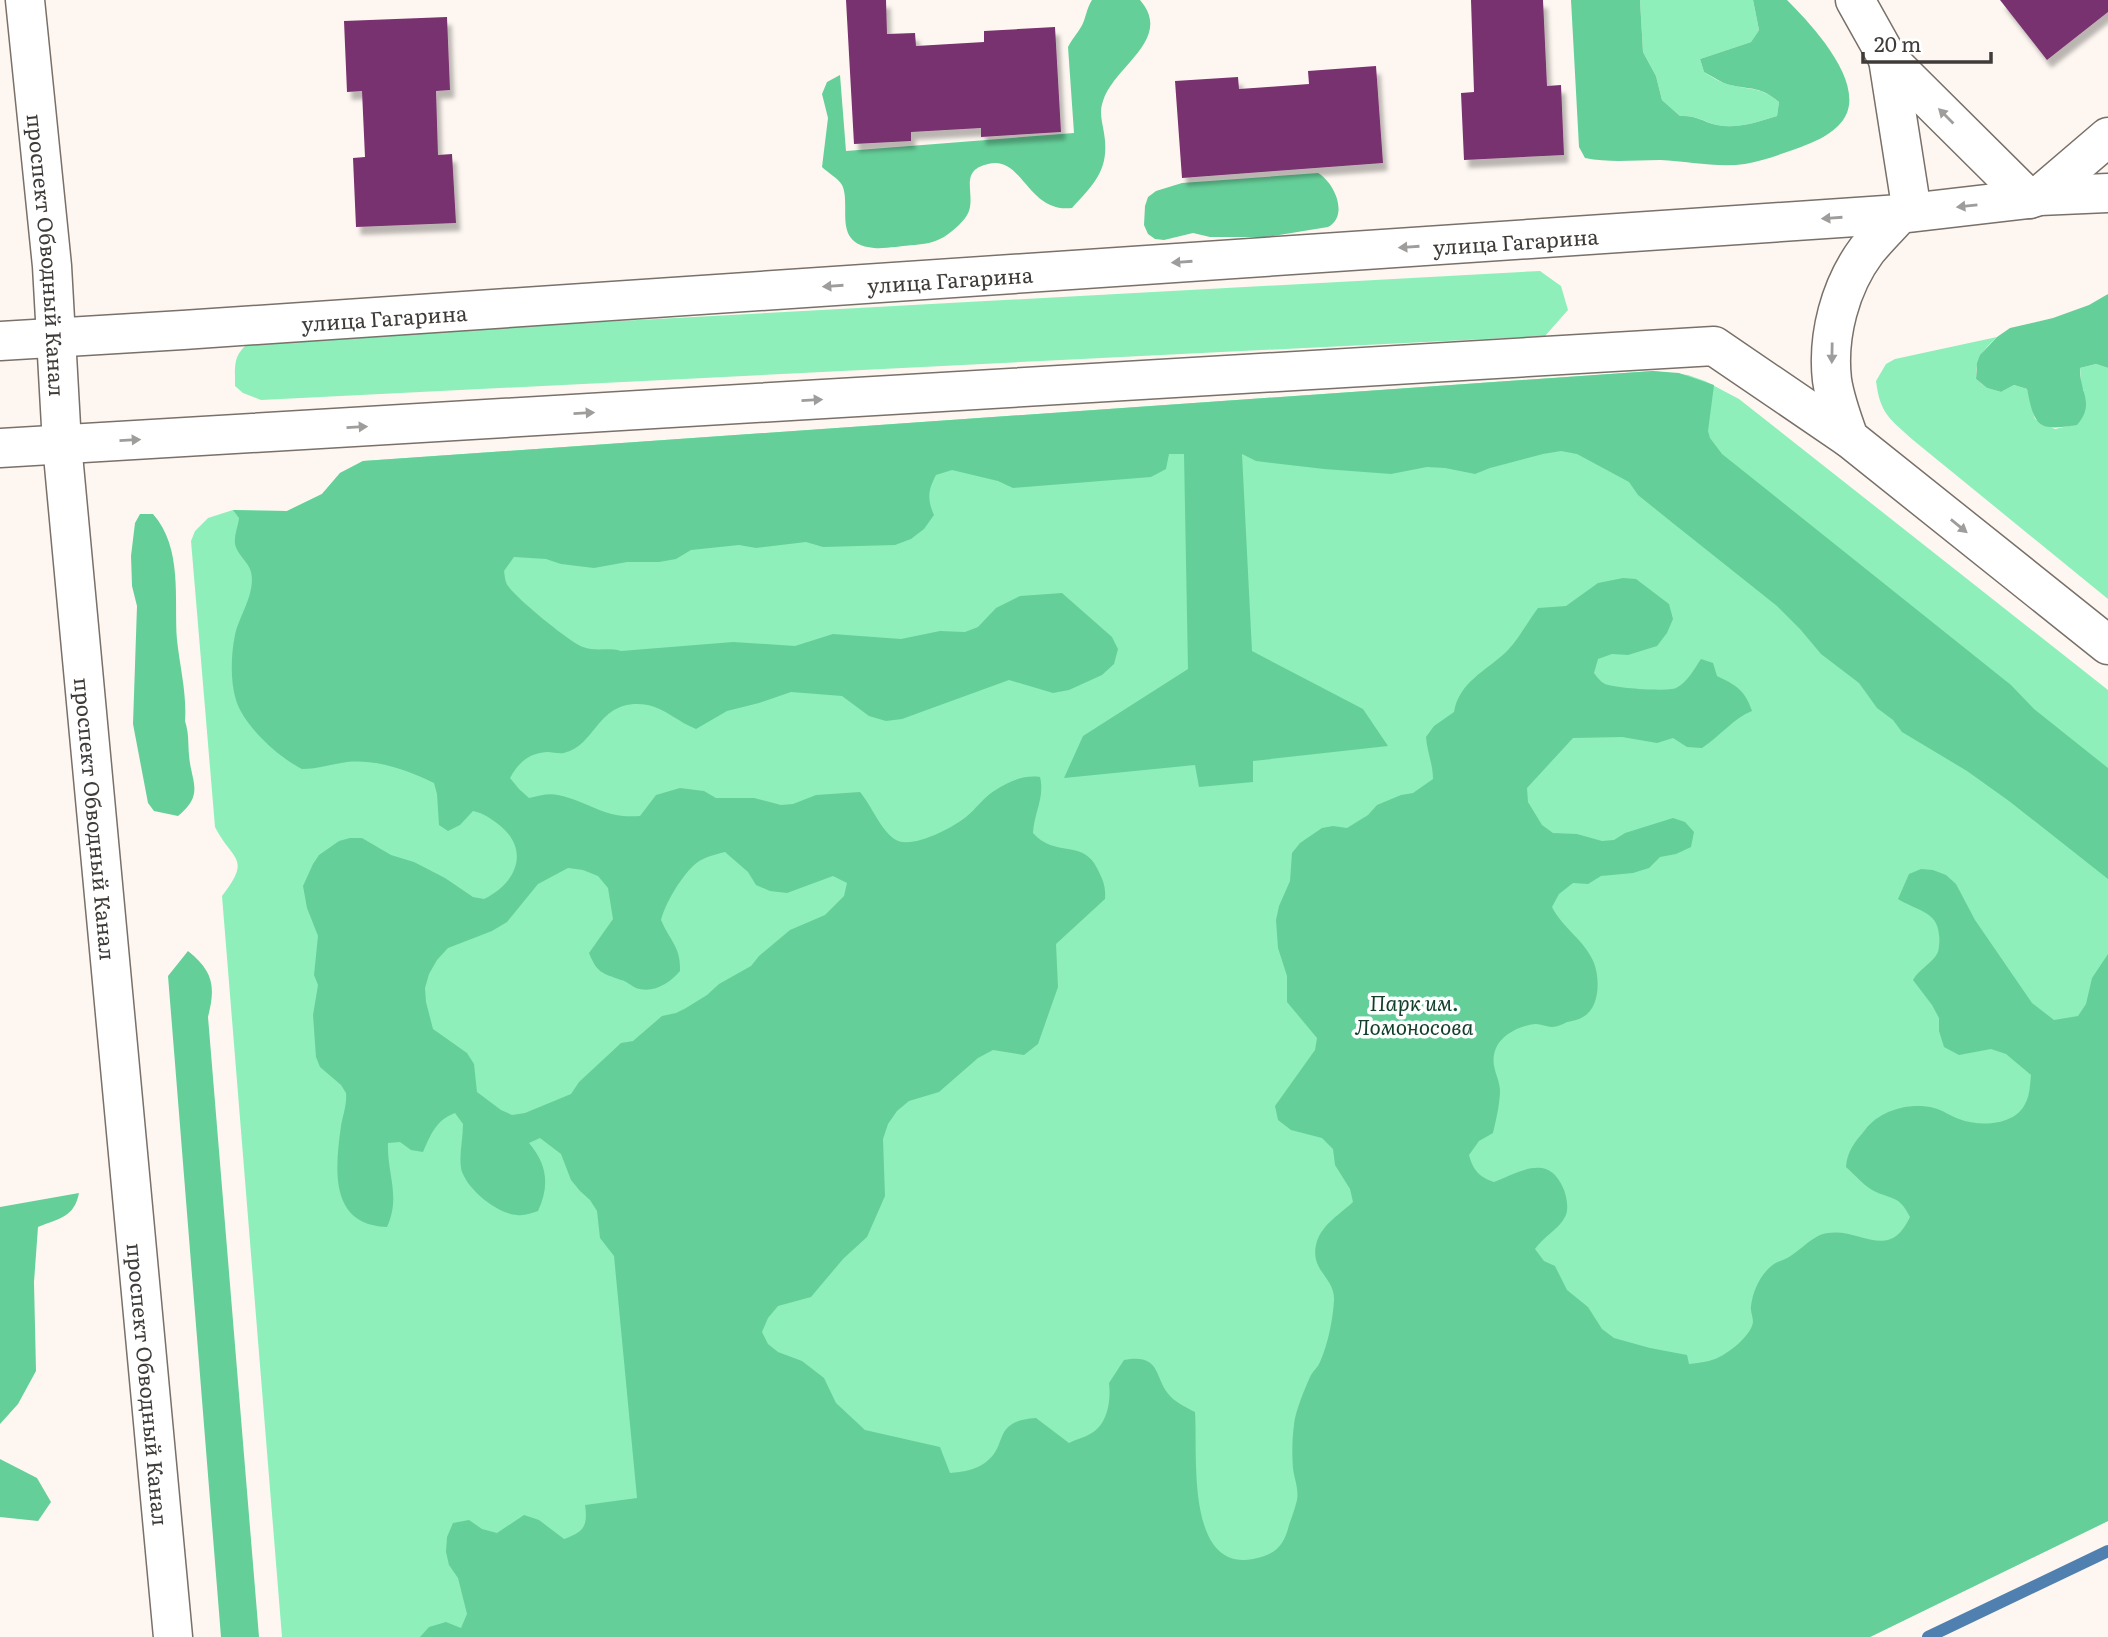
<svg xmlns="http://www.w3.org/2000/svg" width="2108" height="1637" viewBox="0 0 2108 1637" font-family="Literata,serif">
<style>
.green{fill:#8eefba}
.forest{fill:#65cf99;fill-rule:evenodd}
.lines{fill:none;stroke-linecap:round;stroke-linejoin:round}
.stream{stroke:#4f80b0;stroke-width:12}
.building{fill:#79326f;filter:url(#shadow)}
.tertiary-casing{stroke:#787069;stroke-width:41}
.secondary-casing{stroke:#787069;stroke-width:41}
.primary-casing{stroke:#787069;stroke-width:41}
.tertiary{stroke:#fff;stroke-width:38}
.secondary{stroke:#fff;stroke-width:38}
.primary{stroke:#fff;stroke-width:38}
.oneway{fill:#9f9d9c}
.labels{text-anchor:middle;dominant-baseline:central;stroke-width:7;stroke-linejoin:round;paint-order:stroke}
.street-label{font-size:21px;fill:#3f3b38;stroke:#fff}
.park-label{font-size:21px;font-style:italic;fill:#113f29;stroke:#fff}
</style>
<defs>
<filter id="shadow"><feDropShadow dx="4.5" dy="8" stdDeviation="2" flood-color="#0004"/></filter>
</defs>
<rect width="100%" height="100%" fill="#fef7f1"/>
<g class="green">
<path d="M1640,0H1753L1759,30L1751,42L1700,59L1704,72C1712,77 1721,83 1730,85C1752,90 1761,87 1779,102L1777,116C1758,122 1737,129 1717,125C1702,121 1697,115 1680,116L1662,100L1656,76L1643,52Z"/>
<path d="M1540,271L1561,286L1568,310L1545,336L261,400L243,393L235,386C235,363 233,355 251,341Z"/>
<path d="M1997,337C1983,350 1975,359 1976,379L1987,388L2001,392L2014,385L2027,389L2035,419L2055,429L2077,424L2084,391L2081,384L2080,368L2096,364L2108,368V599L1913,440C1890,419 1880,414 1876,381L1886,364L1895,359Z"/>
<path d="M1653,371L1688,375L1705,381L1739,399L2108,690V1521L1870,1637H282L222,896C252,857 233,862 215,827L191,541L195,531L208,518L233,510L287,511L322,494L340,473L363,461Z"/>
</g>
<g class="forest">
<path d="M1092,0H1140C1174,39 1114,66 1103,101C1099,112 1102,121 1104,133C1110,169 1095,183 1072,208C1027,213 1023,155 988,164C961,170 973,189 970,207C969,214 964,220 959,225C936,247 925,243 896,247C888,247 882,249 874,248C831,244 852,206 842,185C838,178 828,173 822,167L828,118L822,94L827,82L840,75L846,151L1074,133L1068,47C1072,39 1077,34 1081,27C1086,19 1086,9 1092,0Z"/>
<path d="M1571,0H1640L1643,52L1656,76L1662,100L1680,116C1697,115 1701,121 1717,125C1737,129 1758,122 1777,116L1779,102C1760,86 1752,90 1730,85C1721,83 1712,76 1704,72L1700,59L1751,42L1759,30L1753,0H1787C1812,25 1875,91 1838,126C1828,136 1814,142 1801,147C1784,153 1763,161 1745,164C1717,168 1688,161 1660,160C1634,160 1610,163 1585,158L1579,147Z"/>
<path d="M1318,173C1335,183 1349,216 1328,227L1267,237H1210L1193,233L1164,240L1155,239L1148,234L1144,225L1145,206L1148,197L1156,191L1182,183Z"/>
<path d="M2108,294V368L2096,364L2080,368C2079,392 2096,403 2077,425C2038,431 2035,428 2027,389L2014,385L2001,392L1987,388L1976,379L1977,363L1980,355L1997,337L2010,328L2053,318L2089,305Z"/>
<path d="M1653,371L1679,373L1714,385L1708,431L1710,438L1722,454L2011,685L2034,709L2108,768V879L2009,801L1967,771L1902,732L1893,720L1877,708L1859,683L1821,654L1800,629L1777,606L1674,524L1638,495L1629,482L1577,454L1561,451L1543,454L1490,468L1475,474L1445,468L1427,467L1391,474L1324,469L1256,461L1242,454L1252,651L1363,709L1388,746L1253,761V782L1199,787L1195,765L1064,778L1083,736L1188,669L1184,454H1169L1166,469L1151,477L1013,488L998,481L952,470L936,475C928,490 927,499 934,515L924,529L911,539L895,545L823,547L806,542L756,548L739,545L691,550L676,559L659,562H627L594,568L561,564L546,559L514,557L504,571C505,577 505,583 509,587C516,598 571,643 583,647C596,652 608,647 621,651L733,642L795,646L833,634L901,639L940,631L965,632L978,627L996,608L1020,596L1062,593L1112,637L1118,649L1114,664L1102,675L1069,690L1053,693L1009,680L902,719L886,721L869,716L842,696L791,692L759,703L727,711L696,729C680,723 664,708 648,705C597,697 598,745 564,753C559,754 553,752 547,752C529,753 518,763 510,778L519,789L529,798C539,796 548,793 558,795C590,802 604,819 640,816L656,795L680,788L704,791L716,798H754L781,805L793,804L816,795L860,792C872,806 880,830 896,840C913,849 952,828 966,817C976,809 984,797 994,791C1009,781 1023,775 1040,777C1045,797 1034,813 1033,833C1055,858 1083,839 1097,868C1103,880 1106,886 1105,899L1056,944L1058,987L1038,1044L1024,1055L993,1050L978,1058L939,1092L909,1101L897,1111L888,1124L883,1139L885,1196L867,1237L843,1259L811,1297L778,1306L768,1318L762,1332L768,1344L778,1352L802,1361L824,1378L836,1403L865,1430L940,1447L950,1473C962,1472 976,1470 986,1462C1009,1445 991,1421 1036,1418L1069,1443C1076,1439 1084,1438 1090,1434C1108,1425 1111,1400 1109,1383L1124,1360C1163,1353 1153,1379 1171,1397C1177,1403 1187,1408 1195,1412C1198,1453 1185,1572 1253,1559C1275,1555 1284,1546 1289,1525C1292,1517 1295,1508 1297,1500C1299,1489 1294,1478 1293,1468C1292,1455 1292,1439 1294,1425C1295,1412 1305,1388 1311,1375C1314,1370 1318,1367 1320,1362C1328,1344 1333,1319 1334,1300C1335,1276 1308,1271 1317,1241C1323,1224 1340,1214 1353,1202L1350,1189L1335,1165L1333,1149L1322,1138L1291,1130L1278,1120L1275,1106L1315,1050L1317,1038L1287,1002V976L1278,948L1276,920L1279,906L1290,881L1292,853L1300,843L1322,828L1333,826L1347,828L1368,815L1377,805L1401,795L1413,793L1433,779C1433,764 1427,752 1426,737L1434,726L1454,712C1459,682 1486,671 1506,652C1517,642 1528,621 1538,608L1566,606L1598,583L1623,578L1636,579L1669,604L1673,619L1667,633L1657,646L1628,655L1612,654L1598,659L1594,673C1597,677 1601,682 1605,684C1614,688 1667,692 1676,688C1688,682 1694,669 1701,659L1713,663L1717,676C1736,685 1745,690 1752,711C1734,718 1720,736 1702,748L1687,747L1673,738L1657,743L1622,737L1573,738L1527,788L1528,802L1542,825L1553,833L1577,834L1602,841L1614,840L1625,833L1673,818L1685,822L1694,832L1691,847L1676,854L1660,857L1649,868L1633,873L1601,876L1588,884L1573,883L1559,894L1552,907C1563,929 1585,940 1594,963C1600,979 1600,1008 1583,1017C1578,1020 1572,1021 1567,1022C1563,1024 1557,1027 1552,1027C1547,1027 1541,1024 1536,1024C1521,1025 1502,1034 1496,1048C1489,1066 1499,1075 1500,1090C1500,1104 1496,1120 1493,1133L1479,1141L1469,1155C1473,1170 1479,1177 1494,1182C1520,1172 1549,1152 1564,1190C1567,1198 1569,1210 1565,1217C1559,1229 1543,1237 1535,1249L1544,1261L1555,1266L1567,1290L1588,1307L1602,1329L1614,1338L1650,1348L1687,1355L1689,1364C1698,1363 1707,1362 1715,1359C1728,1354 1751,1336 1753,1322C1753,1316 1750,1311 1751,1306C1753,1290 1761,1273 1774,1264C1779,1261 1784,1260 1789,1257C1799,1251 1809,1240 1820,1235C1857,1222 1887,1266 1910,1217C1900,1197 1895,1200 1876,1192C1866,1188 1855,1175 1846,1167C1847,1151 1855,1142 1865,1130C1880,1110 1910,1102 1934,1108C1943,1110 1950,1116 1959,1119C1980,1127 2016,1126 2026,1102C2030,1094 2030,1084 2031,1075L2006,1054L1991,1049L1959,1055L1944,1047L1939,1031V1018L1932,1005L1913,980C1919,969 1933,963 1938,952C1939,948 1940,940 1939,935C1938,911 1915,910 1898,899L1909,874L1921,869L1933,870L1946,875L1956,884L1975,920L2032,1003L2054,1020L2078,1016L2086,1004L2092,978L2108,954V1521L1870,1637H420L429,1627L446,1622L461,1628L467,1614L458,1578L449,1565L446,1552L447,1537L453,1523L469,1520L482,1529L497,1533L524,1515L539,1520L564,1539C584,1532 588,1526 585,1505L637,1498L614,1256L600,1238L597,1211L590,1200L580,1191L571,1180L561,1154L540,1138L529,1143C547,1164 550,1185 538,1211C531,1213 525,1216 517,1215C497,1214 465,1188 461,1168C459,1154 463,1139 463,1124L455,1113C436,1120 431,1134 423,1152L411,1150L400,1142L388,1143C387,1175 401,1196 387,1227C329,1225 335,1169 341,1126C343,1114 347,1105 346,1093L341,1085L320,1067L316,1057L313,1015L318,985L314,975L318,936L307,908L303,886L313,864L319,855L339,841L350,838H362L391,855L414,862L445,878L473,897L484,899C517,883 531,849 498,824C490,818 483,813 473,811L460,825L448,831L439,825L437,794L434,783C407,770 377,759 347,762C332,764 318,769 302,769C278,757 244,726 236,700C230,681 231,654 235,635C239,616 256,593 251,572C249,562 237,555 235,544C234,535 238,527 239,518L233,510L287,511L322,494L340,473L363,461ZM725,852L748,872L756,885L770,891L787,893L833,876L847,883L844,896L825,915L790,930L759,956L751,966L719,984L707,995L686,1008L676,1013L662,1016L633,1041L621,1043L579,1082L571,1094L525,1113L512,1115L501,1110L477,1092L474,1064L467,1053L433,1029L426,1002L425,988L429,974L437,960L448,948L492,931L507,922L538,884L568,868L583,870L598,876L608,888L613,919L589,953C597,973 602,973 621,980C627,981 631,986 636,988C653,994 670,983 680,971C681,947 670,941 661,920C666,902 680,879 693,866C702,857 714,855 725,852Z"/>
<path d="M140,514H153C183,548 174,599 177,640C180,667 187,695 185,721C189,733 188,743 189,755C191,782 205,794 178,816L154,811L148,803L133,724L137,606L132,586L131,556L135,523Z"/>
<path d="M188,951C213,971 216,986 208,1017L259,1637H221L168,976Z"/>
<path d="M79,1193C74,1218 59,1218 38,1227L34,1282L36,1371L18,1404L0,1424V1207Z"/>
<path d="M0,1459L37,1478L51,1502L38,1521L0,1517Z"/>
</g>
<g class="lines">
<path class="stream" d="M1928,1637L2108,1551"/>
</g>
<g class="building">
<path d="M846,0H886L887,34L915,33L916,46L984,42V31L1055,27L1061,132L981,137V128L911,132V141L854,144Z"/>
<path d="M1471,0H1543L1547,86L1561,85L1564,155L1464,160L1461,93L1474,92Z"/>
<path d="M2000,0H2108V12L2047,60Z"/>
<path d="M447,17L450,90L436,91L438,155L452,154L456,223L356,227L353,158L365,157L362,91L347,92L344,21Z"/>
<path d="M1376,66L1383,163L1182,178L1175,81L1238,77L1239,89L1309,84L1308,71Z"/>
</g>
<g class="lines">
<g class="tertiary-casing">
<g id="tertiary">
<path d="M1855,0L1888,59L2029,199"/>
<path d="M1888,59L1912,212"/>
</g>
</g>
<g class="secondary-casing">
<g id="secondary">
<path id="s1" d="M25,0L52,266L62,444L173,1637"/>
</g>
</g>
<g class="primary-casing">
<g id="primary">
<path d="M2108,193L2039,196L2029,199L1900,214C1889,226 1877,238 1867,250C1840,286 1827,336 1832,380C1835,400 1842,419 1849,438L2108,645"/>
<path d="M2039,196L2108,137"/>
<path id="s2" d="M0,341L183,330L1900,214"/>
<path d="M0,448L1714,346L1849,438"/>
</g>
</g>
<use href="#tertiary" class="tertiary"/>
<use href="#secondary" class="secondary"/>
<use href="#primary" class="primary"/>
</g>
<defs><path id="oneway-solid" d="M-6-.8H1V-3.2L6.5 0L1 3.2V.8H-6Z" transform="scale(1.75)"/></defs>
<g class="oneway">
<use href="#oneway-solid" transform="translate(1946 116) rotate(-135)"/>
<use href="#oneway-solid" transform="translate(1967 206) rotate(174)"/>
<use href="#oneway-solid" transform="translate(1832 218) rotate(176)"/>
<use href="#oneway-solid" transform="translate(1409 247) rotate(176)"/>
<use href="#oneway-solid" transform="translate(1182 262) rotate(176)"/>
<use href="#oneway-solid" transform="translate(833 286) rotate(176)"/>
<use href="#oneway-solid" transform="translate(1832 353) rotate(91)"/>
<use href="#oneway-solid" transform="translate(812 400) rotate(-3)"/>
<use href="#oneway-solid" transform="translate(584 413) rotate(-3)"/>
<use href="#oneway-solid" transform="translate(357 427) rotate(-3)"/>
<use href="#oneway-solid" transform="translate(130 440) rotate(-3)"/>
<use href="#oneway-solid" transform="translate(1959 526) rotate(39)"/>
</g>
<g class="labels">
<g class="street-label">
<text stroke="none"><textPath href="#s2" startOffset="1519">улица Гагарина</textPath></text>
<text stroke="none"><textPath href="#s1" startOffset="256">проспект Обводный Канал</textPath></text>
<text stroke="none"><textPath href="#s2" startOffset="952">улица Гагарина</textPath></text>
<text stroke="none"><textPath href="#s2" startOffset="385">улица Гагарина</textPath></text>
<text stroke="none"><textPath href="#s1" startOffset="822">проспект Обводный Канал</textPath></text>
<text stroke="none"><textPath href="#s1" startOffset="1390">проспект Обводный Канал</textPath></text>
</g>
<g class="park-label">
<text x="1414" y="1001">Парк им.<tspan x="1414" dy="24">Ломоносова</tspan></text>
</g>
</g>
<path d="M1863 52v10h128v-10" fill="none" stroke="#3f3b38" stroke-width="3.5"/>
<text x="1874" y="52" font-size="21" fill="#3f3b38" stroke="#ffffff" stroke-width="5" paint-order="stroke">20 m</text>
</svg>
